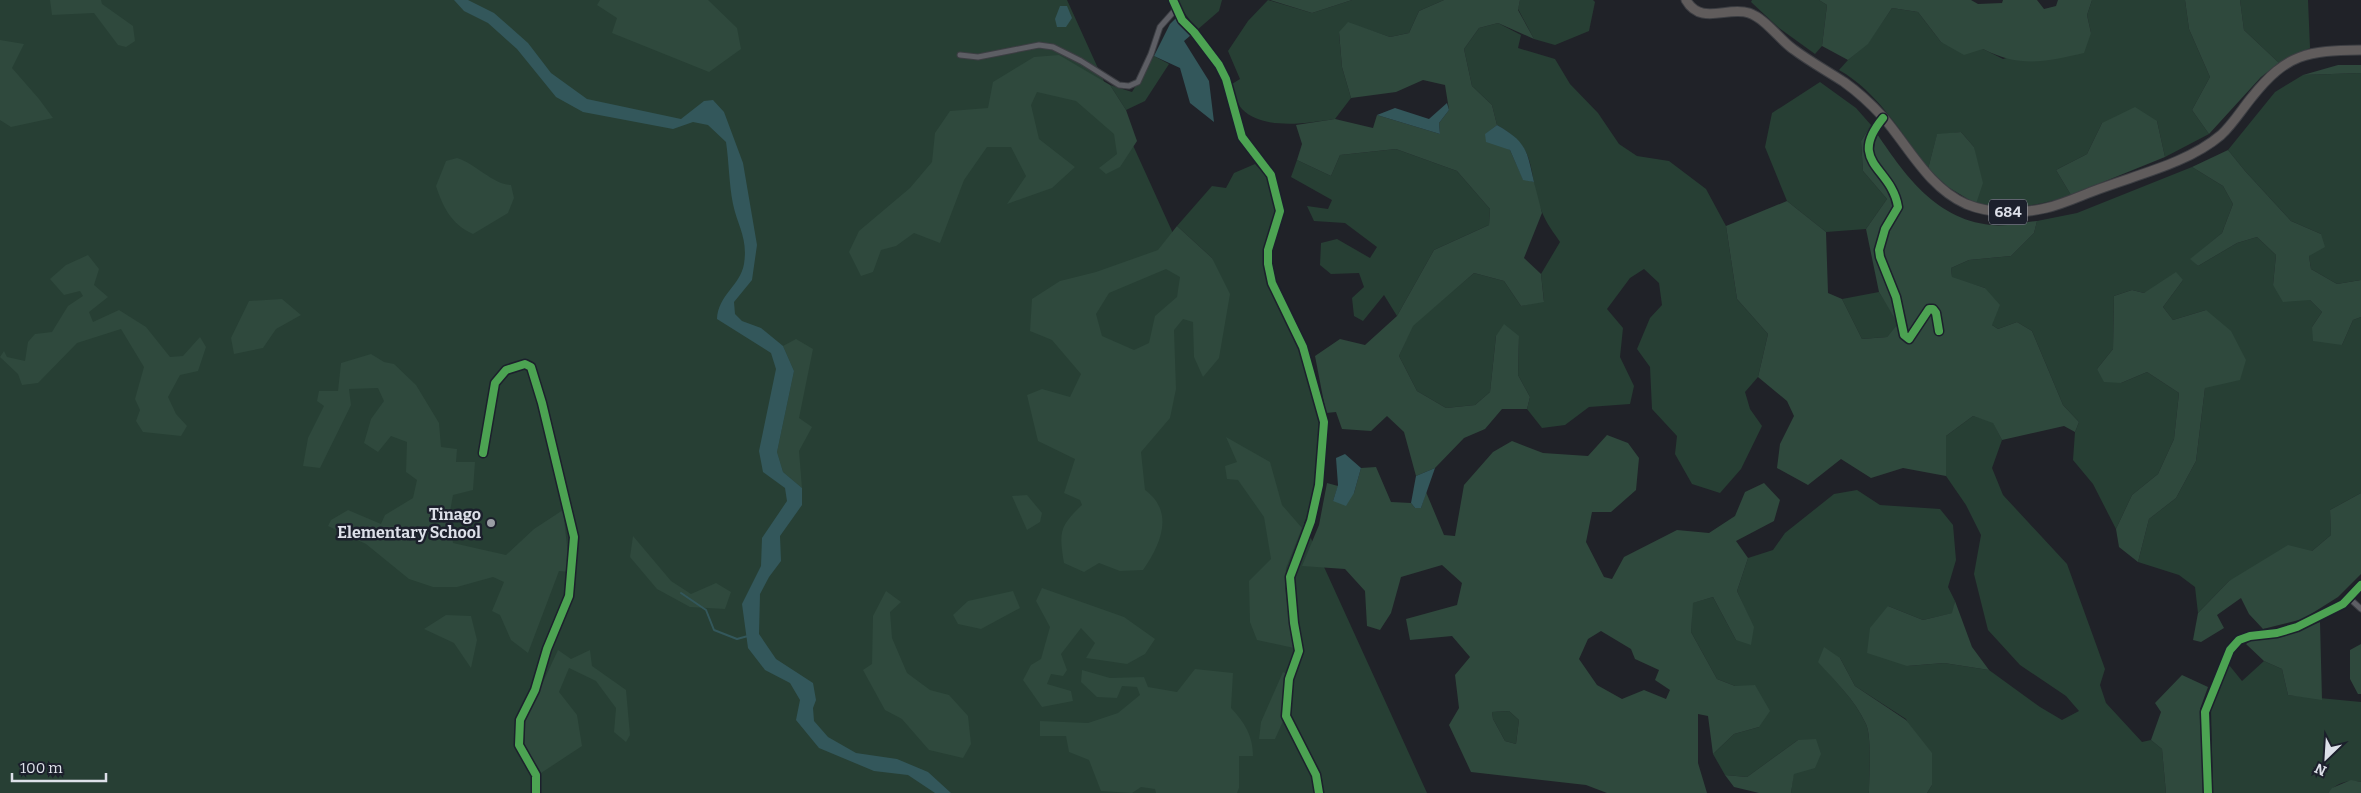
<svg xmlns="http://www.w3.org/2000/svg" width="2361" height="793" viewBox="0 0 2361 793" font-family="Bitter,serif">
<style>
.green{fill:#273f34}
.forest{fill:#2f493d;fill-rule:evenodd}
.water{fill:#33575b}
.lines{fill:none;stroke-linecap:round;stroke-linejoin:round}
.stream{stroke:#33575b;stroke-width:2}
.minor-casing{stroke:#3c3e43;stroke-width:7}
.trunk-casing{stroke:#3c3e43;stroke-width:11}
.minor{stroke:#5d5e64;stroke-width:5}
.trunk{stroke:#605c5c;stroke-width:9}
.cycleway-casing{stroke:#1c202c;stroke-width:11}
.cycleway{stroke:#4ca352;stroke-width:8}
.poi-dot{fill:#9b9ea5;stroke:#1c202c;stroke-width:2}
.labels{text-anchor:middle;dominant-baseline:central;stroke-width:5;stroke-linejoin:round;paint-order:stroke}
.shield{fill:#1c202c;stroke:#a3a6b0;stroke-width:1}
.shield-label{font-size:15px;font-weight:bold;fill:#dde0e9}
.poi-label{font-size:16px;font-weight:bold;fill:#dde0e9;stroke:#1c202c;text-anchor:end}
</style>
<rect width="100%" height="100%" fill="#202228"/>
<g class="green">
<path d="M0,0H1067L1221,339L1224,323L1212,258L1177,226L1212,186L1226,188L1234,173L1255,164L1268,178L1277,208L1264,248L1265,276L1302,351L1319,419V450L1311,508L1304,523L1427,793H0Z"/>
<path d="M1178,0H1222L1219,11L1197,30L1181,8Z"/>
<path d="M1268,0L1312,13L1352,0H1444L1419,11L1409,33L1390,37L1348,23L1339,33L1342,67L1351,98L1335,119C1309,123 1263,131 1242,109C1237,104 1234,91 1232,84L1240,79L1228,51L1248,21Z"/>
<path d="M1520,0H1593L1595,2L1589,31L1555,45L1534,39L1518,9Z"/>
<path d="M1752,0H1819L1827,5L1822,46L1815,54L1779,28L1751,2Z"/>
<path d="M2092,0H2185L2189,29L2210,77L2192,110L2209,134L2165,157L2157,121L2102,123L2087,154L2056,170L2071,195C2033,208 2015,208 1976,204L1974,147L1961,132L1937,135L1928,169C1902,134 1878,92 1839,70L1848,60L1868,43L1892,8L1918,12L1941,42L1983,49L2003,59L2091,33L2087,15Z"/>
<path d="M2240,0H2308L2310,48L2279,63L2244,30Z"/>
<path d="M1498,23L1521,35L1518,48L1555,59L1570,84L1598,113L1619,144L1637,156L1669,161L1706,189L1726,226L1737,299L1768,334L1758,377L1745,392L1750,409L1762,426L1741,469L1720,493L1692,484L1675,454L1677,436L1652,409L1650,367L1637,349L1650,318L1662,305L1659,283L1644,269L1630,278L1607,309L1623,328L1620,357L1634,386L1630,404L1589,407L1565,425L1542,428L1527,409L1530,397L1518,375L1519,336H1496L1490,392L1475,405L1446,408L1417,391L1399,356L1412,326L1474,273L1504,281L1521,306L1544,301L1541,274L1560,242C1554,233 1546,223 1542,212C1526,172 1541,150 1497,125L1492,105L1472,86L1464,49L1479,28Z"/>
<path d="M1154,56L1169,64L1145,101L1126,110L1110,85L1132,92Z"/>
<path d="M2361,73V280L2337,284L2311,269L2309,256L2321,234L2291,221L2245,171L2228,150L2275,92L2303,75Z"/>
<path d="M1820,82L1856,108L1871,125L1861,141L1863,171L1887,199L1866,229L1826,232L1787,201L1765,147L1772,113Z"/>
<path d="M1396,149L1457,171L1490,209L1489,225L1434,250L1397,316L1384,295L1363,321L1354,316L1352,298L1364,287L1359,273L1331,274L1320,265L1321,243L1337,239L1370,258L1377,247L1345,223L1314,221L1307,206L1328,209L1332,200L1291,177L1297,160L1331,176L1340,155Z"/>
<path d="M2192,167L2223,186L2233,204L2222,233L2191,259L2198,266L2237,243L2257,237L2276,255L2273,285L2310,300L2322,312L2312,327L2342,345L2353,320L2361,317V493L2330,510L2331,535L2312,551L2229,581L2198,613L2195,587L2179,575L2138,562L2149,519L2176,498L2196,461L2205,388L2206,310L2173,320L2163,307L2183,280L2144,293L2132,290L2114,296L2113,349L2097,369L2121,383L2147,372L2179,393L2174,439L2158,474L2132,495L2116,529L2093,484L2073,460L2075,432L2079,422L2063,405L2032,331L2017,322L1998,329L1992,325L1985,288L1952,278L1951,268L1969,260L2011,256L2034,233L2037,221L2077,213Z"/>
<path d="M1879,292L1899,324L1887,337L1862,339L1842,299Z"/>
<path d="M1973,416L1993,422L2002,440L1992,468L2003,495L2067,564L2105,669L2100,685L2106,703L2142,742L2151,740L2162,749L2166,793H1927L1932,785L1906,719L1855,686L1840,658L1819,662C1835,681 1855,700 1866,724C1872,737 1869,777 1869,793H1791L1798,740L1747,777L1725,775L1713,754L1734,734L1759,727L1755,686H1735L1717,679L1691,632L1692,603L1713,597L1736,640L1753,627L1737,591L1748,558L1773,550L1785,533L1834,494L1857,490L1880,505L1940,509L1953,525L1956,560L1948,587L1955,601L1953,613L1923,620L1888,606L1907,666L1944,663L1989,670L2040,707L2062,720L2079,711L2066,696L2020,665L1988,630L1974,574L1981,535L1966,505L1946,476V436Z"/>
<path d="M2264,661L2282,669L2288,695L2361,702V782C2349,779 2336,783 2328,793H2213L2211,708L2229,665L2242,681Z"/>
<path d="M1509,711L1519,720L1516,744L1505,741L1493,719L1492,712Z"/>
</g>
<g class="forest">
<path d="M50,0H101L102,4L133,26L135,41L126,47L118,45L94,13L52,15Z"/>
<path d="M600,0H708L737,28L741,49L709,72L612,33L617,18L597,5Z"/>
<path d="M1270,0H1352L1312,13Z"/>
<path d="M1444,0H1520L1518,10L1534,39L1498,23L1479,28L1464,49L1472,86L1492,105L1497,125L1486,134L1510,150L1523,179L1534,182L1542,213L1524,258L1541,274L1544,302L1521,306L1504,281L1474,273L1413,326L1399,356L1417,391L1446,408L1475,405L1490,392L1496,336L1504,324L1519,336L1518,375L1530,397L1527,409H1502L1485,429L1464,438L1435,468L1416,476L1404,432L1387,416L1371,431L1342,429L1336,412L1326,413L1315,356L1340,339L1365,345L1397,316L1434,250L1489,225L1490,209L1457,171L1396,149L1340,155L1331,176L1297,160L1302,144L1296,125L1335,119L1373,128L1377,115L1440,134L1439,123L1449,110L1445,85L1423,80L1396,92L1351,98L1342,67L1339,32L1348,22L1390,37L1409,33L1419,11Z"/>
<path d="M1819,0H1971L1978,4L2002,3L2003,0H2037L2044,9L2056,6L2058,0H2092L2087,15L2091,33L2084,53C2043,62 2021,68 1983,49L1964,55L1941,42L1918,12L1892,8L1868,44L1848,60L1822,46L1827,5Z"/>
<path d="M2185,0H2240L2244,30L2279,63L2261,77L2209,134L2192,110L2210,77L2189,29Z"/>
<path d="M0,40L24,44L12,68L39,99L53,118L11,127L0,120Z"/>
<path d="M1059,55L1110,85L1126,110L1137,141L1120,167L1106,174L1099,168L1117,154L1114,134L1076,101L1037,92L1031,105L1039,139L1075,167L1052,188L1007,204L1026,176L1011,147H987L964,180L940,243L914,233L896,246L881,250L873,272L861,276L849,252L859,231L910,188L932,162L935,133L950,111L988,108L993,82L1034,57Z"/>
<path d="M2338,65H2361V73L2303,75Z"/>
<path d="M2135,107L2157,121L2165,157L2071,195L2056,170L2087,154L2102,123Z"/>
<path d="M1871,125C1901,169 1932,219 1991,225C2006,227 2023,222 2037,221L2034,233L2011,256L1969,260L1951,268L1952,277L1985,288L2000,305L1992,325L1998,329L2017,322L2032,331L2063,405L2079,422L2075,432L2064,426L2002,440L1993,423L1973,416L1946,436V476L1903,468L1871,478L1841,459L1808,485L1777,468L1780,444L1794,416L1787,401L1758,377L1768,334L1737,299L1726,226L1787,201L1826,232L1828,293L1842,299L1862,339L1887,337L1898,324L1879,292L1866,229L1887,199L1863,171L1861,141Z"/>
<path d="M1961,132L1974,147L1983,183L1976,204L1948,187L1928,169L1937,134Z"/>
<path d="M2228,150L2245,171L2291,221L2321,234L2325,247L2309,256L2311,269L2337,284L2361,280V317L2353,320L2342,345L2313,341L2312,327L2322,312L2310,300L2283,302L2273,285L2276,255L2257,237L2237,243L2198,266L2190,259L2222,233L2233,204L2223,186L2192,167Z"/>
<path d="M457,158C476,164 494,185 511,185L514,198L508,213L473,234C451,224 443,207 436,186L446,161Z"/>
<path d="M1177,226L1212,258L1230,294L1219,358L1203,377L1194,357L1193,322L1183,319L1174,330L1176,389L1170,418L1141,452L1145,490C1175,512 1161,544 1143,570L1120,571L1099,563L1084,572L1064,563C1059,532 1059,527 1082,505L1080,500L1064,493L1075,459L1038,441L1027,395L1042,389L1070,397L1081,374L1052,340L1030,331L1032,299L1060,281L1096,272L1158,250ZM1166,269L1180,277L1177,297L1155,316L1149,343L1134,350L1102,336L1096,314L1109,293Z"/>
<path d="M88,255L99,269L94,285L108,297L89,312L93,322L119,310L146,327L170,357L183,356L200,337L206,347L198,371L180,375L168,397L176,414L187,426L181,436L143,432L136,421L140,410L135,399L144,367L121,329L77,343L38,383L22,385L18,374L0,357L4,351L7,357L25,361L28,342L35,334L52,332L68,306L83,296L80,291L64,295L50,279L66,265Z"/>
<path d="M2176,272L2183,280L2163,307L2173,320L2206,310L2231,331L2246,360L2240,380L2205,388L2196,461L2176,498L2149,519L2138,562L2119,547L2116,529L2132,495L2158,474L2174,439L2179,393L2147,372L2121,383L2104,382L2097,369L2113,349L2114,296L2132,290L2144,293Z"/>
<path d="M282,299L301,315L276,329L263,348L234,354L231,338L249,301Z"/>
<path d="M796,339L813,349L799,418L812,427L799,451L802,488L783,472L777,452L794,371L783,346Z"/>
<path d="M371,354L384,362L394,364L416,385L439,423L441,447L457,449L456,462H475L473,490L453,495L449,517L453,543L506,555L534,529L563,510L570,572L559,571L528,653L511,640L500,615L492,611L504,582L493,577L457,587H433L409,579L366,544L328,526L331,520L348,510L381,524L385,515L413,498L417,480L406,472L407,442L391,436L378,452L364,443L371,419L384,401L378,388L349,389L351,405L320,468L303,466L308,438L324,406L317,401L319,391H338L341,363Z"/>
<path d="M1607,435L1628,443L1639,458L1636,490L1611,512H1592L1586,542L1604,577L1612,579L1624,557L1677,530L1709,533L1735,516L1745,492L1764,483L1780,500L1774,521L1736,541L1748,558L1737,591L1754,627L1751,645L1736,640L1713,597L1693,603L1691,632L1717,679L1735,686L1755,685L1770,711L1759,727L1734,734L1713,754L1708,716L1698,714V763L1707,793H1607L1586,785L1471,772L1449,725L1459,708L1455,675L1470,657L1452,636L1410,640L1406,619L1457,605L1462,583L1442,565L1401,577L1391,613L1380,630L1367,626L1365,591L1345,569L1302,566L1319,525L1327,483L1338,486L1333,501L1354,493L1361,468L1376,467L1391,502L1411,503L1415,508H1421L1426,492L1444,535L1455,536L1464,485L1493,452L1512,441L1543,453L1588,456ZM1601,631L1631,649L1635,659L1659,670L1655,680L1670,690L1666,699L1644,690L1622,699L1597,685L1579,659L1588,639ZM1509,711L1519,720L1516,744L1505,741L1493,719L1492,712Z"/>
<path d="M1226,437L1270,462L1282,505L1302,528L1286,568L1285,589L1294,648L1257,640L1250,622L1249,581L1271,559L1264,517L1238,480L1227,479L1225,466L1237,462Z"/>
<path d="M2361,493V574L2338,597L2303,619L2263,629L2249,614L2241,598L2217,615L2224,628L2201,642L2193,640L2198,613L2229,581L2288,545L2312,551L2331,535L2330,510Z"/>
<path d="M1027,495L1042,513L1040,522L1027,530L1012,496Z"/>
<path d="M633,536L671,581L691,594L716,583L731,592L725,609L690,607L657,589L630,557Z"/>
<path d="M1042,588L1124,617L1155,639L1145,654L1127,664L1086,658L1095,643L1081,628L1061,654L1067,670L1063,676L1051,674L1047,684L1071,691L1073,701L1042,707L1023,680L1031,665L1041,659L1050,627L1036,601Z"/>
<path d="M886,591L901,602L890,612L892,638L907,673L930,690L949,695L968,716L971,744L963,758L929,750L902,719L885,710L863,670L872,664L873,616Z"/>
<path d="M1013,591L1020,608L981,629L958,624L953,615L968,601Z"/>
<path d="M1955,601L1972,647L1989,670L1944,663L1907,666L1867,653L1870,628L1888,606L1923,620L1952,613Z"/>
<path d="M446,615L471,616L477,640L471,668L454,643L424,629Z"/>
<path d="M2320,622L2322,700L2288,695L2282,669L2264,661L2246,644L2255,637L2284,635Z"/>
<path d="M2361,644V694H2358L2350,679V650Z"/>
<path d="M1824,647L1840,658L1855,686L1906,720L1932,753V785L1927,793H1869C1869,777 1872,737 1866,724C1855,700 1835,681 1818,662Z"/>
<path d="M558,650L571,659L590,650L592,666L626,690L630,735L626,742L614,732L616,708L596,681L569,668L559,692L577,715L582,746L541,773L524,746L525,721Z"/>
<path d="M1195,669L1233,673L1231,708C1245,723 1253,736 1253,756H1239V788L1237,793H1156L1155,789L1141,787L1132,793L1101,791L1089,760L1069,752L1066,736H1040V721L1088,723L1118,713L1140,695L1137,687L1122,686L1117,698L1097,697L1081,682L1082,670L1110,678L1144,677L1148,687L1177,692Z"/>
<path d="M1283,672L1288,674L1281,711L1284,719L1275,739H1259L1261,722Z"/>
<path d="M2182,675L2208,687L2200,709L2203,793H2166L2162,749L2151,740L2161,712L2155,703Z"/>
<path d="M1816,739L1821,754L1815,768L1794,774L1791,793H1759L1734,787L1725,775L1747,777L1798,740Z"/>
<path d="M2351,780L2361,782V793H2328L2332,788Z"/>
</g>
<g class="water">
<path d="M454,0H468L494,13L528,43L551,73L587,99L681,119L704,101L713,100L724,112L743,163L757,245L752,280L734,302L735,314L742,321L761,328L783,346L794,371L777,452L783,472L802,488V505L780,536L781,561L769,577L760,594L759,634L776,659L813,683L816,700L813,708L814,721L828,737L856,753L897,759L928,772L951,793H935L908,775L874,771L819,748L796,720L800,700L790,683L765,670L748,648L742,604L761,566L762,538L787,501L785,488L763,472L759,451L776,369L771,353L717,319C718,295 740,286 744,264C748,238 738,227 733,204C729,184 729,162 726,142L708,125L693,122L673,129L583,112L556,97L517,49L488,23L464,11Z"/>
<path d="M1060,6H1067L1072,18L1066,27H1057L1055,19Z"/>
<path d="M1176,18L1191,35L1184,41L1209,81L1214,122L1190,103L1180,68L1154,56L1170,24Z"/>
<path d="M1447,103L1449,110L1439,123L1440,134L1377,115L1395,108L1429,119Z"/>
<path d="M1497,125C1527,142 1527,151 1534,182L1523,180L1510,150L1486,142L1485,134Z"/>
<path d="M1345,454L1361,468L1354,493L1346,506L1333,501L1338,485L1336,458Z"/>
<path d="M1435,468L1421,508H1415L1411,503L1416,476Z"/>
</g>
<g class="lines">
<path class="stream" d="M681,593L706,610L714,630L737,639L748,636"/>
<g class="minor-casing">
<g id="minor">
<path d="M1173,0L1182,20L1194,32L1219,65L1226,79L1242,137L1271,175L1280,211L1268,250V264L1272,283L1303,347L1324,422L1319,485L1311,521L1290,577L1294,623L1299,651L1289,679L1286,716L1316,775L1319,793"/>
<path d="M960,55L978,57L1039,45L1053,47L1081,61L1119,85L1129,86L1138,82L1151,54L1160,27L1176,9"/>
<path d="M1883,118C1846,163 1892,167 1898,207L1885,229L1879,250L1880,257L1896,297L1904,335L1909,339L1929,309H1933L1936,313L1939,331"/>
<path d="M483,453L495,383L506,370L525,364L531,367L542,403L574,537L569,596L547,649L535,690L520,720L519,745L536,775V793"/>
<path d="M2349,598L2361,609"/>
<path d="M2208,793L2205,712L2230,650L2239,640L2250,636L2277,633L2297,627L2343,604L2361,585"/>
</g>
</g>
<g class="trunk-casing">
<path id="trunk" d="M1686,0C1701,26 1727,6 1749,13C1766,19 1779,39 1793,49C1809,61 1827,71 1844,82C1858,92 1872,105 1883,117C1909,147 1928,187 1966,204C1990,214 2021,214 2046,208C2064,204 2082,195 2099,189C2139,174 2188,163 2221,135C2233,124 2242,109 2252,97C2287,53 2307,51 2361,50"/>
</g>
<use href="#minor" class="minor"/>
<use href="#trunk" class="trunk"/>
<g class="cycleway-casing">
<g id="cycleway">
<path d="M1173,0L1182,20L1194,32L1219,65L1226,79L1242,137L1271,175L1280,211L1268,250V264L1272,283L1303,347L1324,422L1319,485L1311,521L1290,577L1294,623L1299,651L1289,679L1286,716L1316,775L1319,793"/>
<path d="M1883,118C1846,163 1892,167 1898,207L1885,229L1879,250L1880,257L1896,297L1904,335L1909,339L1929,309H1933L1936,313L1939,331"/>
<path d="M483,453L495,383L506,370L525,364L531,367L542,403L574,537L569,596L547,649L535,690L520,720L519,745L536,775V793"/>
<path d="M2208,793L2205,712L2230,650L2239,640L2250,636L2277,633L2297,627L2343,604L2361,585"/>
</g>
</g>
<use href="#cycleway" class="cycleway"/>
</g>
<circle class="poi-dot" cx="491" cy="523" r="5"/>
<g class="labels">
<rect class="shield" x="1989" y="199.5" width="38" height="25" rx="4"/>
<g class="shield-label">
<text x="2008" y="212">684</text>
</g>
<g class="poi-label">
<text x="481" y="514">Tinago<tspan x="481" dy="18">Elementary School</tspan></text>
</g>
</g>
<g transform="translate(2326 758) rotate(205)" stroke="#1c202c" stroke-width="4" paint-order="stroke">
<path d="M0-4L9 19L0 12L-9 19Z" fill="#dde0e9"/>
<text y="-8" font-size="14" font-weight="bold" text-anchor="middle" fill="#dde0e9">N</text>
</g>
<path d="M12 773v8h94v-8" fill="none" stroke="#dde0e9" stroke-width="2.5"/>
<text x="20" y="773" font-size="15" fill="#dde0e9" stroke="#1c202c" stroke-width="4" paint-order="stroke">100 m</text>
</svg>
